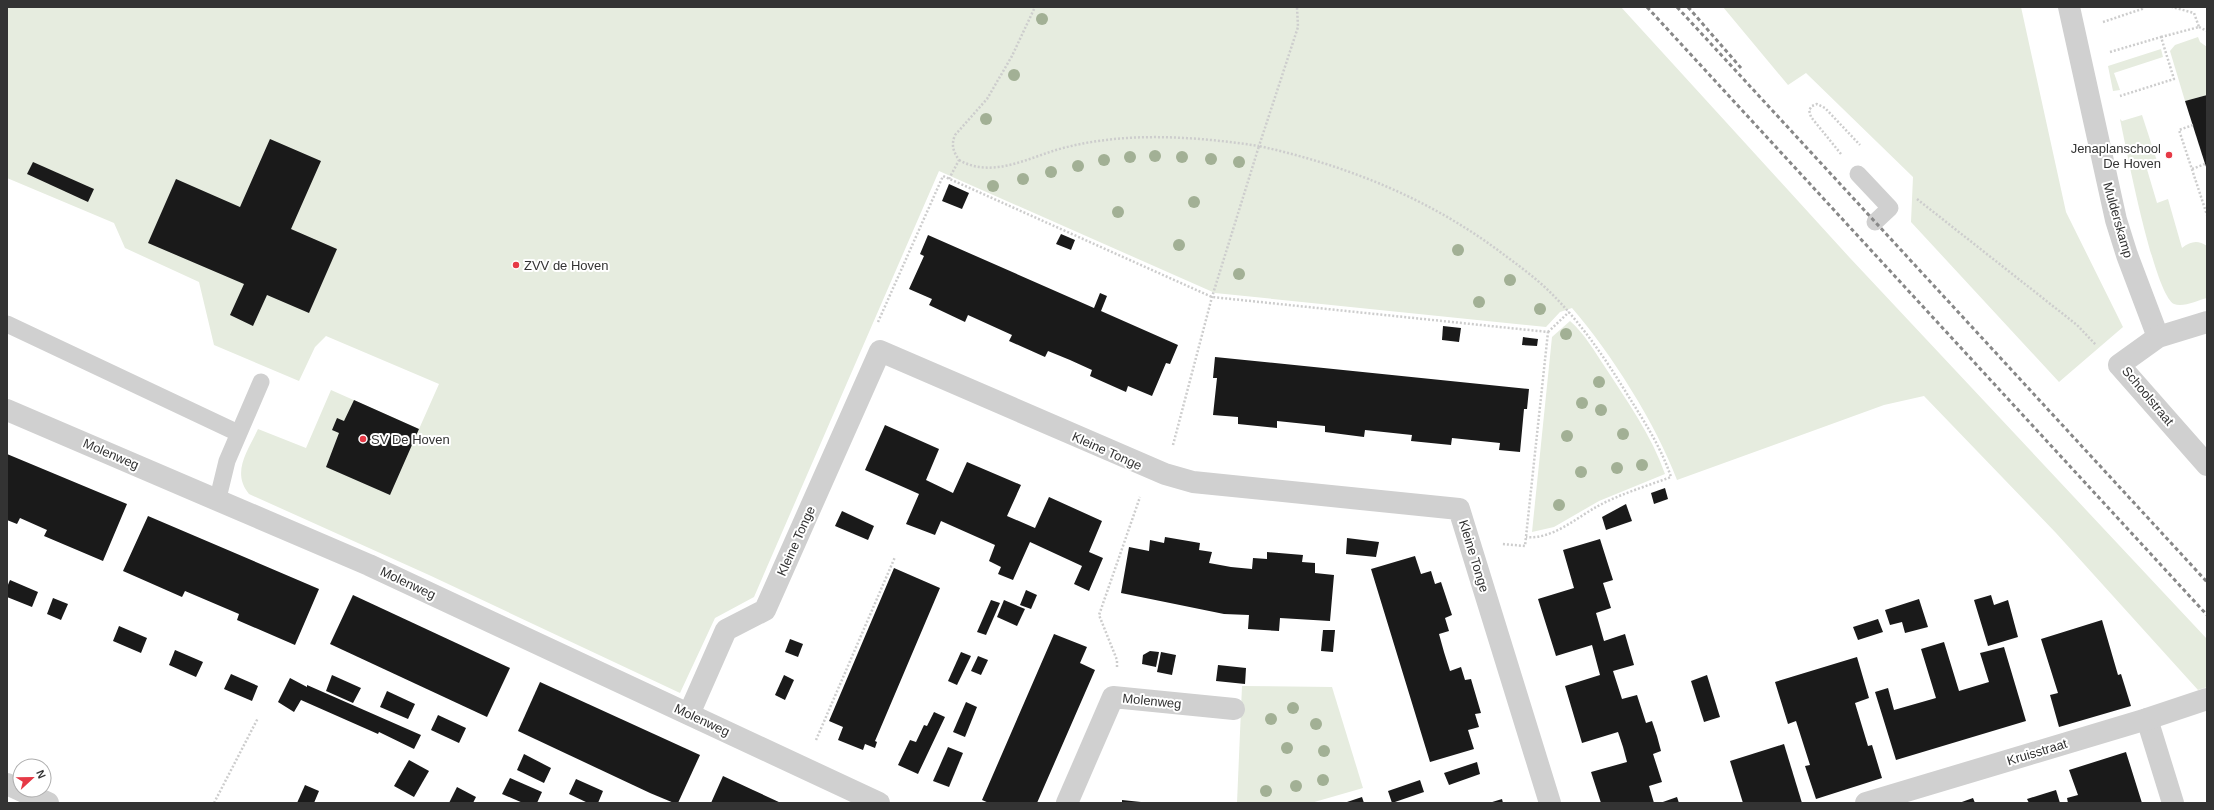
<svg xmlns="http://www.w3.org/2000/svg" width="2214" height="810" viewBox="0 0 2214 810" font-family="Helvetica,sans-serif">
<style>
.green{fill:#e6ecdf}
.building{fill:#1a1a1a}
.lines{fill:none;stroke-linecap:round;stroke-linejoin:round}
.path{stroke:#cdcdcd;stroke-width:2.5;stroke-dasharray:2 2;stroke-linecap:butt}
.service{stroke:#d0d0d0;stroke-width:17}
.minor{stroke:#d0d0d0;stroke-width:22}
.rail{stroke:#888;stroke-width:3;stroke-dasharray:4 3;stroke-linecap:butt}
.tree{fill:#a2b095}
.poi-dot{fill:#e63946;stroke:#fff;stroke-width:1.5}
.labels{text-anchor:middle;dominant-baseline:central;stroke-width:4;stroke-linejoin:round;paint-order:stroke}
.poi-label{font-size:13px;fill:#333;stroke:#fff;text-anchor:start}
.street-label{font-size:13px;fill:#333;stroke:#fff}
</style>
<rect width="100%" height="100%" fill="#fff"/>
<g class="green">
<path d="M7,7H1621L1850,258L2207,639V687L2198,690L2056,533L1924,396L1884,405L1677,480C1656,424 1611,353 1572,308L1560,312L1546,327L1215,293L939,171L754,597L715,618L680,693L429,575L249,494C231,472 248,451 258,429L306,448L331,390L419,429L439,384L326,336L315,347L299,381L214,345L199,282L125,248L114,223L7,178Z"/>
<path d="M1723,7H2021L2066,212L2123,327L2059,382L1911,222L1913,177L1806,73L1788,85Z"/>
<path d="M2198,37L2200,42L2207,47V95L2185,101L2170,51L2175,45Z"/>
<path d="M2161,49L2163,57L2114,73L2120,90L2113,91L2108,66Z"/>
<path d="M2142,115L2157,161L2146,166L2157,203L2168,199L2182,248C2191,241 2198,240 2207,246V298C2198,300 2183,308 2174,304C2154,294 2126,147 2120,119L2122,121Z"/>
<path d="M1570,321C1584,333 1595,352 1605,367C1627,401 1652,436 1665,474L1599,501L1554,527L1532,532L1552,337Z"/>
<path d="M1242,686L1332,687L1363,788L1311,803H1237Z"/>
</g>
<g class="building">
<path d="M2207,95V170L2185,101Z"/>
<path d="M270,139L321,161L291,229L337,249L309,313L267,295L253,326L230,315L244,284L148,243L176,179L240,207Z"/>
<path d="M33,162L94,189L88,202L27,174Z"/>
<path d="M949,184L969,193L962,209L942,201Z"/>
<path d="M1061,234L1075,240L1071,250L1056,244Z"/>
<path d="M928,235L1094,308L1100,293L1107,296L1101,311L1178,345L1170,364L1166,363L1152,396L1128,386L1126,392L1090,376L1092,370L1070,360L1048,351L1045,357L1009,341L1012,335L968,315L965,322L929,305L932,299L909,289L924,256L920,254Z"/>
<path d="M1443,326L1461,328L1459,342L1442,340Z"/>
<path d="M1523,337L1538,339L1537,346L1522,345Z"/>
<path d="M1215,357L1529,389L1527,409H1524L1520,452L1499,450L1500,443L1452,438L1451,445L1411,441L1412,435L1365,430L1364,437L1325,432V426L1277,421V428L1238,424V417L1213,415L1217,378H1213Z"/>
<path d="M354,400L419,429L390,495L326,467L339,433L332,430L337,418L344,421Z"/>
<path d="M885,425L939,449L926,480L953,493L967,462L1021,485L1007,516L1035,528L1049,497L1102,521L1089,552L1103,558L1089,591L1074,584L1082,566L1030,542L1013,580L998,574L1001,567L989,561L995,545L941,521L935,535L906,524L919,494L865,470Z"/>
<path d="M7,454L127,504L103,561L44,536L47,530L20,518L17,524L7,520Z"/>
<path d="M1665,488L1668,499L1654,504L1651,493Z"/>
<path d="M1626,504L1632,521L1606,530L1602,517Z"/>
<path d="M842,511L874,526L868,540L835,526Z"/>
<path d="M148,516L319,589L295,645L237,620L239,614L185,591L182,597L123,571Z"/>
<path d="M1165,537L1200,543L1199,550L1212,552L1209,563L1231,567L1252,569L1253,558L1267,559V552L1303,555L1302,562L1315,563V573L1334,575L1330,621L1280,618L1279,631L1248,629L1249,615L1224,614L1121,593L1129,547L1149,551L1150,540L1164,543Z"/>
<path d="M1347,538L1379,542L1376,557L1346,554Z"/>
<path d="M1600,539L1613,580L1603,583L1611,608L1596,613L1604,641L1625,634L1634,665L1613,671L1622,699L1637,695L1646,723L1652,721L1657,736L1661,751L1653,754L1662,782L1649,786L1654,803H1601L1591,772L1627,762L1623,747L1618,732L1582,743L1565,686L1600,675L1592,645L1556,656L1538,599L1574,588L1563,550Z"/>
<path d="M1415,556L1421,574L1431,571L1435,584L1441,582L1452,615L1445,618L1449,631L1439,634L1444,652L1450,671L1461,667L1465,680L1471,679L1481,713L1475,714L1479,727L1468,730L1474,749L1430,762L1371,569Z"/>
<path d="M894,568L940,588L875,741L877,742L875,748L865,744L863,750L838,740L843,727L829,721Z"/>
<path d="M10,580L38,592L32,607L7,597V587Z"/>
<path d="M1026,590L1037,595L1031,609L1020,605Z"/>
<path d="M353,595L510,668L487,717L330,644Z"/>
<path d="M1991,595L1994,605L2008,600L2018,637L1988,646L1974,600Z"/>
<path d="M53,598L68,604L61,620L47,614Z"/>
<path d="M1919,599L1928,627L1905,633L1902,622L1890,625L1885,610Z"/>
<path d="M991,600L1000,603L986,635L977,632Z"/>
<path d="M1004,600L1025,609L1017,626L997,617Z"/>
<path d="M1878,619L1883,632L1858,640L1853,627Z"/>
<path d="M2102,620L2118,675L2121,674L2131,706L2059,727L2050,695L2058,693L2041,639Z"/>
<path d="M119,626L147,638L141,653L113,641Z"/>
<path d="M1323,630H1335L1333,652L1321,651Z"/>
<path d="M1054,634L1087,647L1080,663L1095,670L1037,803H989L982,800Z"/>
<path d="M790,639L803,644L798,657L785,652Z"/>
<path d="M1944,642L1959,691L1989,682L1980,653L2004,647L2026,721L1896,760L1875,692L1888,688L1894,710L1936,698L1921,649Z"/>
<path d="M175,650L203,662L196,677L169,665Z"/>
<path d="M1150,651L1159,652L1156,667L1142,664L1143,655Z"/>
<path d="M961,652L971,656L957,685L948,681Z"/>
<path d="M1161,652L1176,655L1172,675L1157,672Z"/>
<path d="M978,656L988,660L981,675L971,671Z"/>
<path d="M1857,657L1869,698L1855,703L1868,746L1872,745L1882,778L1816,799L1805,766L1810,765L1796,721L1788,724L1775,682Z"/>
<path d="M1218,665L1246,668L1245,684L1216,681Z"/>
<path d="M231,674L258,686L252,701L224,689Z"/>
<path d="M332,675L361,688L353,703L326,691Z"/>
<path d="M784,675L794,680L785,700L775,695Z"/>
<path d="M1707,675L1720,717L1704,722L1691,681Z"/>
<path d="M290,678L307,687V685L421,735L414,749L379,732L378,734L301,700L294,712L278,702Z"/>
<path d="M540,682L700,755L678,803H674L650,793L518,731Z"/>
<path d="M387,691L415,704L408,719L380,707Z"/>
<path d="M966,702L977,707L965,737L953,732Z"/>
<path d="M934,712L945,717L918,774L898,765L910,740L916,742L924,725L927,726Z"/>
<path d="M438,715L466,728L459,743L431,730Z"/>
<path d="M1784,744L1802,803H1743L1730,761Z"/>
<path d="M948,747L963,753L949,787L933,781Z"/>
<path d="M2126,752L2142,803H2068L2067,798L2078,795L2069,770Z"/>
<path d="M524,754L551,768L544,783L517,770Z"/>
<path d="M409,760L429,771L414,797L394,786Z"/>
<path d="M1477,762L1480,774L1449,785L1444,773Z"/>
<path d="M723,776L753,790L781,803H711Z"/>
<path d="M510,778L542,792L537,803H523L502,794Z"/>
<path d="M576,779L603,791L598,803H588L569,794Z"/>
<path d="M1420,780L1424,792L1392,803L1388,791Z"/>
<path d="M305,785L319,791L314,803H297Z"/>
<path d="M457,787L476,797L473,803H449Z"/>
<path d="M2056,790L2060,803H2029L2027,799Z"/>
<path d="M1362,797L1364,803H1344Z"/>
<path d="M1677,797L1679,803H1660Z"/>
<path d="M1973,798L1975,803H1959Z"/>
<path d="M1502,799L1503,803H1489Z"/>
<path d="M1122,800L1141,802V803H1122Z"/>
</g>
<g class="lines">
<g class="path">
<path d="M2103,22L2142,9L2143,7"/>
<path d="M2199,27L2207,31"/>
<path d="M2161,37L2199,27L2194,13L2172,7"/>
<path d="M2110,52L2161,37L2174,79L2120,96"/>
<path d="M2193,125L2179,130L2207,215"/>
<path d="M1841,154L1811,117L1809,110L1812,106L1817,104L1825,108L1860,145"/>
<path d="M959,160C990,178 1024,160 1056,150C1121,131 1192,136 1259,146L1298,27L1297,7"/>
<path d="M2192,169L2205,164"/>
<path d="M949,179L959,160C953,151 951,145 955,135L987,99L1012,56L1035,7"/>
<path d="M1917,199L2077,325L2096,345"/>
<path d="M878,322L943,176L1212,297L1548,332L1525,546L1502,544"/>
<path d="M1548,332L1569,312"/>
<path d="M1173,445L1212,297L1259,146C1349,166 1433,200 1507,257C1522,268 1538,280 1551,293C1581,323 1605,358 1627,394C1644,421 1661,447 1671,477C1647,486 1620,494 1598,506C1576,518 1552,540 1526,537"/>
<path d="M1117,667V660L1099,615L1140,497"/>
<path d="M816,740L895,557"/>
<path d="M214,803L258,718"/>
</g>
<g class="service">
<path d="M1858,174L1890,208L1875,222"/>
<path d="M7,324L238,433"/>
<path d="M218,498L227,461L261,382"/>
</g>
<g class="minor">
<path d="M2069,7L2116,220L2127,255L2158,337"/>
<path d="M2207,322L2158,337L2119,365L2207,465"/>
<path d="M7,410L369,565L879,803"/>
<path d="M689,714L726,630L765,610L880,351L1165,474L1193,482L1459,509L1550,803"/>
<path d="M2147,719L2173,803"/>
<path d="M7,784L48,803"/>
<path d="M1067,803L1113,697L1234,709"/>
<path d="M1866,803L2147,719L2207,699"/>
</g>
<g class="rail">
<path d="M1647,7L2207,615"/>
<path d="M1677,7L2207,582"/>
<path d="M1688,7L1741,68"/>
</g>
</g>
<g class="tree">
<circle cx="1042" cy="19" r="6"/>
<circle cx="1014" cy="75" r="6"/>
<circle cx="986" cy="119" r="6"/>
<circle cx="1155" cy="156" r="6"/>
<circle cx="1130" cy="157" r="6"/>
<circle cx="1182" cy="157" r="6"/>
<circle cx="1211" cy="159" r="6"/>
<circle cx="1104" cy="160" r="6"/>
<circle cx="1239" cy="162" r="6"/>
<circle cx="1078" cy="166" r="6"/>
<circle cx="1051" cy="172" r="6"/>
<circle cx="1023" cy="179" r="6"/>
<circle cx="993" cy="186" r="6"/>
<circle cx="1194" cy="202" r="6"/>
<circle cx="1118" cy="212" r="6"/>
<circle cx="1179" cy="245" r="6"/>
<circle cx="1458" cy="250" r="6"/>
<circle cx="1239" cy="274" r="6"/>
<circle cx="1510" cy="280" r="6"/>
<circle cx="1479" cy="302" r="6"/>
<circle cx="1540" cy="309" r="6"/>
<circle cx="1566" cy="334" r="6"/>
<circle cx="1599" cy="382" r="6"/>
<circle cx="1582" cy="403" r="6"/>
<circle cx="1601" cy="410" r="6"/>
<circle cx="1623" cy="434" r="6"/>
<circle cx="1567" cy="436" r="6"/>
<circle cx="1642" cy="465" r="6"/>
<circle cx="1617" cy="468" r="6"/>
<circle cx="1581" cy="472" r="6"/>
<circle cx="1559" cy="505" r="6"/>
<circle cx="1293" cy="708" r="6"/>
<circle cx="1271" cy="719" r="6"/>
<circle cx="1316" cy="724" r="6"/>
<circle cx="1287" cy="748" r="6"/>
<circle cx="1324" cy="751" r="6"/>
<circle cx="1323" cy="780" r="6"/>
<circle cx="1296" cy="786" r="6"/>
<circle cx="1266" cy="791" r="6"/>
</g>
<g class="poi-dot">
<circle cx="2169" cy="155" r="4"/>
<circle cx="516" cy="265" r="4"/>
<circle cx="363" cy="439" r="4"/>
</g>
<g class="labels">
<g class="poi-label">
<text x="2161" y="148" text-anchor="end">Jenaplanschool<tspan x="2161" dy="15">De Hoven</tspan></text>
<text x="524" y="265">ZVV de Hoven</text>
<text x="371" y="439">SV De Hoven</text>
</g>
<g class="street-label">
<text transform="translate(2118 220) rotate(74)">Mulderskamp</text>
<text transform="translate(2148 396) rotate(50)">Schoolstraat</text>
<text transform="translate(1107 451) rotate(24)">Kleine Tonge</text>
<text transform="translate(111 454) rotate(23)">Molenweg</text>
<text transform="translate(796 541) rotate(-66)">Kleine Tonge</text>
<text transform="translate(1474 556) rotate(73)">Kleine Tonge</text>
<text transform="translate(408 583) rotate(25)">Molenweg</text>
<text transform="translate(1152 701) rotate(6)">Molenweg</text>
<text transform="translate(702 720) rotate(25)">Molenweg</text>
<text transform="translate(2037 752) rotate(-17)">Kruisstraat</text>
</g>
</g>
<rect width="2214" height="810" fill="none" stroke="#333333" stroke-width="16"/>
<g transform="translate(32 778) rotate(68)"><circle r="19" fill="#ffffff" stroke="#adadad"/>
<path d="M0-3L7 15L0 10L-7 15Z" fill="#e63946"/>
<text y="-6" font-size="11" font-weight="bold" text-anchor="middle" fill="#333333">N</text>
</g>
</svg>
